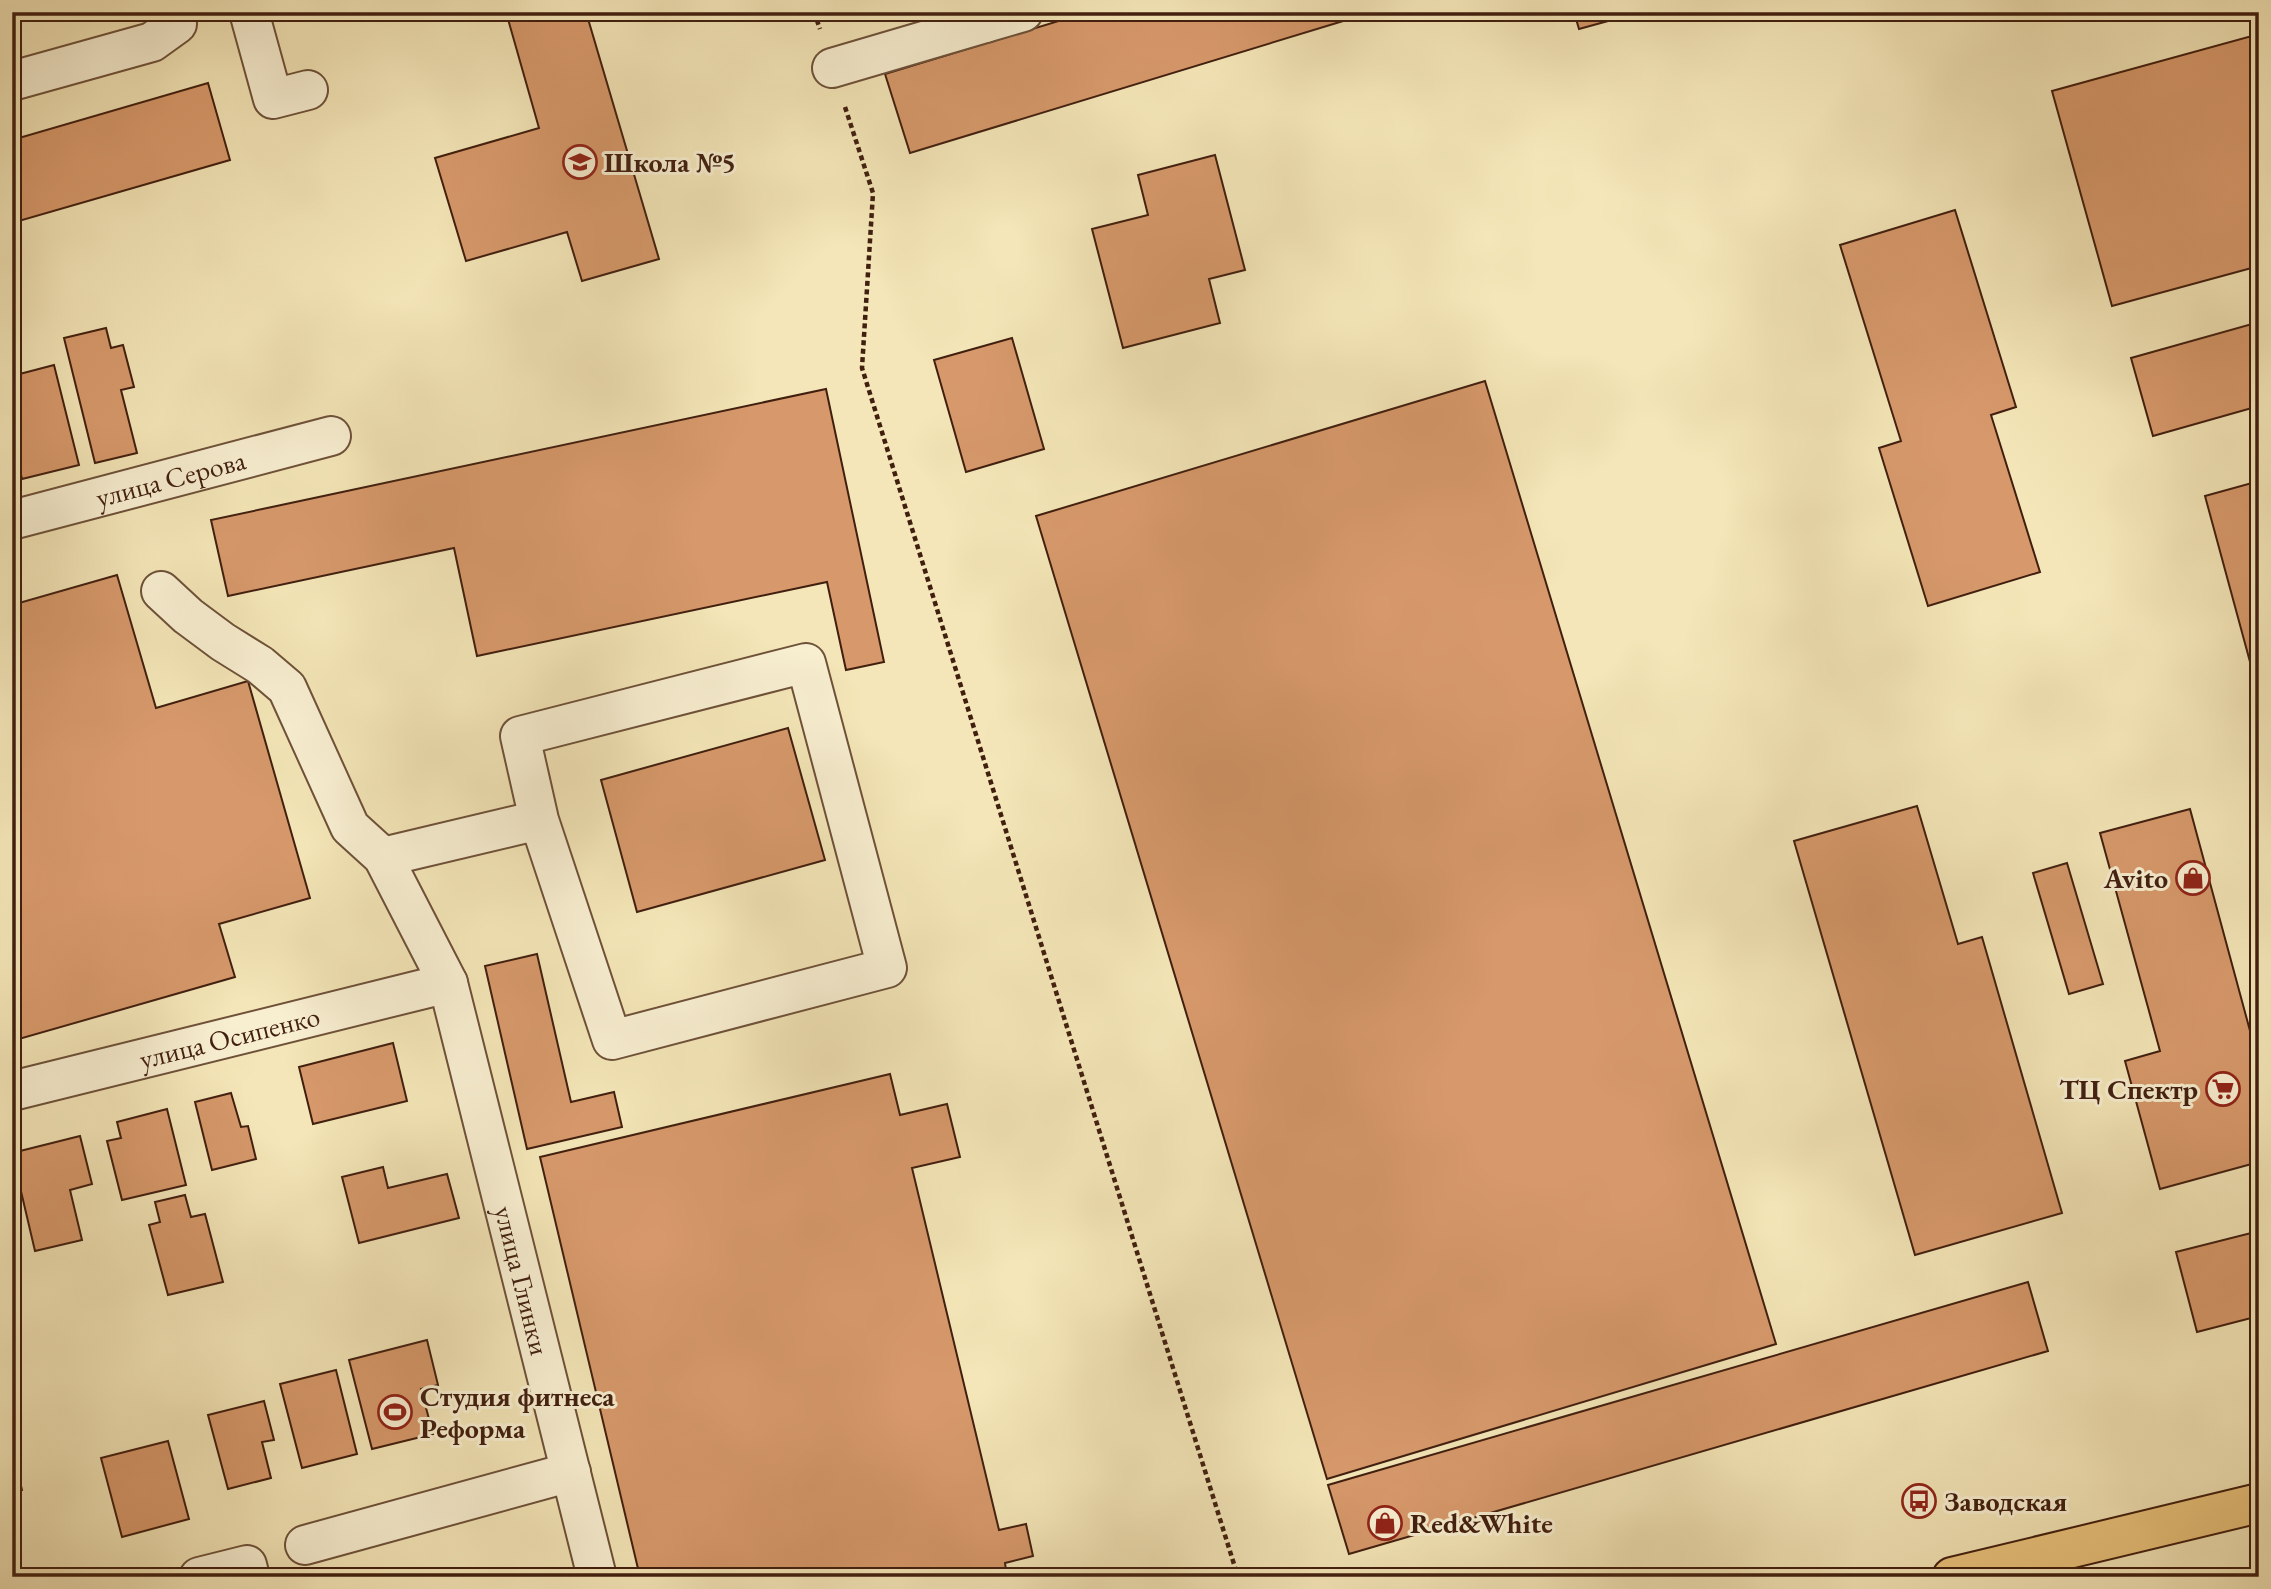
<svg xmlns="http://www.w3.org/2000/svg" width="2271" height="1589" viewBox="0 0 2271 1589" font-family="'EB Garamond',serif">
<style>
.building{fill:#d7996b;stroke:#411f0f;stroke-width:2}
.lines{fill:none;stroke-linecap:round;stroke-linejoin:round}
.minor-casing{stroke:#6e5139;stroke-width:42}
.major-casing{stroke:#411f0f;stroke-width:42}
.path{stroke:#411f0f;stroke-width:4.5;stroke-dasharray:5 3.5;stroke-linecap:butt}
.minor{stroke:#f8efd1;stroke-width:38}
.major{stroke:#eac37c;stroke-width:38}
.labels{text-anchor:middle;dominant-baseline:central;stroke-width:6;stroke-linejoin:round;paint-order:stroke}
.poi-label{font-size:28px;font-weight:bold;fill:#411f0f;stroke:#f8efd1;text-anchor:start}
.street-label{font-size:28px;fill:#411f0f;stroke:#f8efd1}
</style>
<rect width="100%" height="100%" fill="#f4e6b8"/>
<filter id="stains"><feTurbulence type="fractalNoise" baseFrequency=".00286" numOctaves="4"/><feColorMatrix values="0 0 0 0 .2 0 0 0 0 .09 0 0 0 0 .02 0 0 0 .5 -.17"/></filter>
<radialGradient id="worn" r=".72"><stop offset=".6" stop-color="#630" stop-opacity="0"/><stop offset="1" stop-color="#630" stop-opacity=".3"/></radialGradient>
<g class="building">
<path d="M506,12H586L659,259L582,281L567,232L466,261L435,158L539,128Z"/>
<path d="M1088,12H1351L1353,18L910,153L885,74Z"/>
<path d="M1574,12H1641L1579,29Z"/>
<path d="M2259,34V266L2112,306L2052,91Z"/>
<path d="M208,83L230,160L12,223V140Z"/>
<path d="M1215,155L1245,270L1209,279L1220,323L1123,348L1092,229L1148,215L1138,175Z"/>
<path d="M1955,210L2016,407L1991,415L2040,572L1928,606L1879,448L1901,441L1840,245Z"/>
<path d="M2259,322V406L2153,436L2131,358Z"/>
<path d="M106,328L111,348L123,345L134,387L121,390L137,453L95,463L64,338Z"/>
<path d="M1012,338L1044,449L966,472L934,360Z"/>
<path d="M54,365L79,465L22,479L12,439V415L20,413L12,376Z"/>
<path d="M1485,381L1776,1344L1327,1479L1036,516Z"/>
<path d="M826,389L884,662L846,670L827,582L477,656L454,548L228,596L211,520Z"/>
<path d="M2259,481V695L2205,496Z"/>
<path d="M117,575L156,708L248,681L310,898L219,924L235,977L12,1041V605Z"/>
<path d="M788,728L825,860L637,912L601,780Z"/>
<path d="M1917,806L1958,944L1982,937L2062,1213L1915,1255L1794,841Z"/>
<path d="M2190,809L2259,1064V1162L2160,1189L2125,1061L2160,1051L2100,833Z"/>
<path d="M2067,863L2103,984L2069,994L2033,873Z"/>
<path d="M537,954L571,1102L614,1092L622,1127L527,1149L485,966Z"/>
<path d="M393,1043L407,1101L313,1124L299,1067Z"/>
<path d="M890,1074L900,1115L947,1104L960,1157L912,1168L999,1530L1026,1524L1033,1556L1005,1563L1007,1577H640L540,1157Z"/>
<path d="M231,1093L241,1127L248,1126L256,1159L212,1170L195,1102Z"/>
<path d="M167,1109L186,1185L122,1200L107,1141L121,1138L117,1122Z"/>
<path d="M80,1136L92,1184L70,1190L82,1240L35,1251L12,1153Z"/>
<path d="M383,1167L388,1188L447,1174L459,1218L359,1243L342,1177Z"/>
<path d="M185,1195L191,1217L205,1214L223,1282L168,1295L149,1225L160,1222L155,1202Z"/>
<path d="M2259,1231V1316L2197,1332L2176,1252Z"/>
<path d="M2028,1282L2048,1351L1349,1554L1328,1485Z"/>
<path d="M427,1340L438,1385L421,1389L433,1434L372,1449L349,1360Z"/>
<path d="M336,1370L357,1454L302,1468L280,1384Z"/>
<path d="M264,1401L274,1440L262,1442L271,1478L228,1489L208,1415Z"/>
<path d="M168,1441L189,1519L122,1537L101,1458Z"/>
<path d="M12,1449L22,1490L12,1492Z"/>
<path d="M12,1497L19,1525L12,1527Z"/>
</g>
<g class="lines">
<g class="minor-casing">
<g id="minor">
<path d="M249,12L273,99L308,90"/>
<path d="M985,23L1023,12"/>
<path d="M832,68L985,23L982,12"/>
<path d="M12,81L152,42L177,24L175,12"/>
<path id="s1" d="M12,520L331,436"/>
<path id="s2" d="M161,591L188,616L223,642L260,665L287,688L350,827L383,857L448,983L597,1577"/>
<path d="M383,857L539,820L612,1040L887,968L806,663L520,736L539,820"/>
<path id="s3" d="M12,1091L448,983"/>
<path d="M305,1545L571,1472"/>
<path d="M199,1577L247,1565L250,1577"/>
</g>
</g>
<g class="major-casing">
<path id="major" d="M1952,1577L2259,1503"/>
</g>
<g class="path">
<path d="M814,12L820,29"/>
<path d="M845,107L873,193L862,368L1238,1577"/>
</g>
<use href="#minor" class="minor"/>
<use href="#major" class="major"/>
</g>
<defs>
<g id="school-ring" transform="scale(1.75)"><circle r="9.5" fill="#f8efd1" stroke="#8f2418" stroke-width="1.5"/><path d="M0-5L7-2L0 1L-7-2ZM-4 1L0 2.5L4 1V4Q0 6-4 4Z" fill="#8f2418"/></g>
<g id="shop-ring" transform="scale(1.75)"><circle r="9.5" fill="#f8efd1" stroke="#8f2418" stroke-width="1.5"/><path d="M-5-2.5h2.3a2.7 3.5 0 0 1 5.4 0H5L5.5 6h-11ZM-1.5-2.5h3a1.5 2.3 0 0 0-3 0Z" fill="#8f2418"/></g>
<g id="supermarket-ring" transform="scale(1.75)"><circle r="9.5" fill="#f8efd1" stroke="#8f2418" stroke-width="1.5"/><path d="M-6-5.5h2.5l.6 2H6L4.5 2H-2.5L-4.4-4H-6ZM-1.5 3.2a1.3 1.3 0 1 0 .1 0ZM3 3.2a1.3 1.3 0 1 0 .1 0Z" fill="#8f2418"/></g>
<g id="stadium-ring" transform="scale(1.75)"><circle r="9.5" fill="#f8efd1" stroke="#8f2418" stroke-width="1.5"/><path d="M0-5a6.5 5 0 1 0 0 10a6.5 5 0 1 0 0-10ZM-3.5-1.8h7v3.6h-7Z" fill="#8f2418"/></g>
<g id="bus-ring" transform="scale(1.75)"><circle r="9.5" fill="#f8efd1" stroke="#8f2418" stroke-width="1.5"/><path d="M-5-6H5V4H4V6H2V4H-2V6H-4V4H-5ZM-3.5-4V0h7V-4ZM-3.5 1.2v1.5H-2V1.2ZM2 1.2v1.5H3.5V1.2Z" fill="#8f2418"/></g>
</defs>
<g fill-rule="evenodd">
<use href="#school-ring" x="580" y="162"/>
<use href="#shop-ring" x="2193" y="878"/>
<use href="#supermarket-ring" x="2223" y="1089"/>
<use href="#stadium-ring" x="395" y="1412"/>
<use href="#bus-ring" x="1919" y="1501"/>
<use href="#shop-ring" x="1385" y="1523"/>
</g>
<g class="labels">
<g class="poi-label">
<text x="604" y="162">Школа №5</text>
<text x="2168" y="878" text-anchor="end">Avito</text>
<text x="2198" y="1089" text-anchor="end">ТЦ Спектр</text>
<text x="420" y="1396">Студия фитнеса<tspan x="420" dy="32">Реформа</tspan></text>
<text x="1944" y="1501">Заводская</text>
<text x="1410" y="1523">Red&amp;White</text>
</g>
<g class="street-label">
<text stroke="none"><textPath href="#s1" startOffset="164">улица Серова</textPath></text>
<text stroke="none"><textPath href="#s3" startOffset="224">улица Осипенко</textPath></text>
<text stroke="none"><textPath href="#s2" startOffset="805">улица Глинки</textPath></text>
</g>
</g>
<rect width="2271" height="1589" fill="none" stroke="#f4e6b8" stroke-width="42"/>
<rect x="14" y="14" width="2243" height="1561" fill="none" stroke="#411f0f" stroke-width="3.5"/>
<rect x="21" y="21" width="2229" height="1547" fill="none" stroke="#411f0f" stroke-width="2"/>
<rect width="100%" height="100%" filter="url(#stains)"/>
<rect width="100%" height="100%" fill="url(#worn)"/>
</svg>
